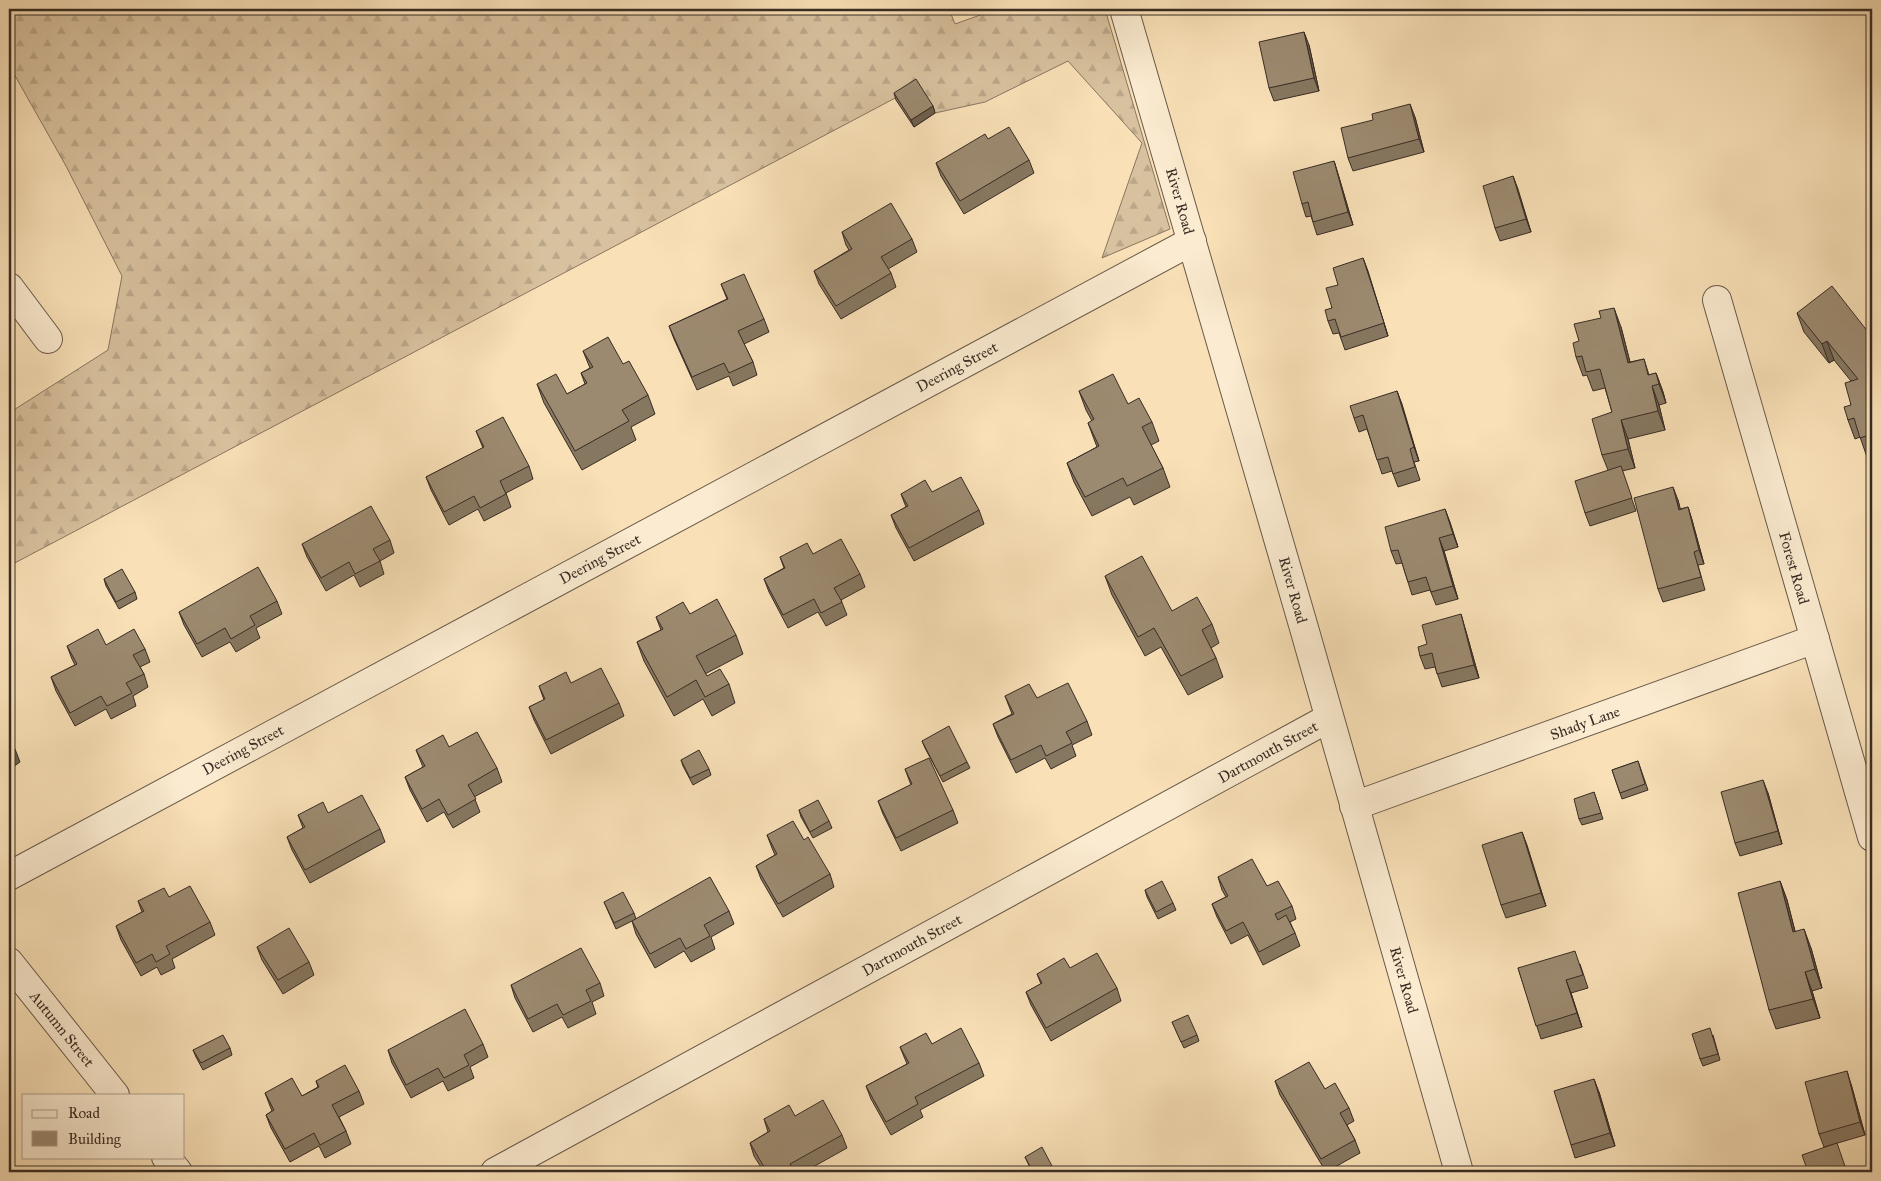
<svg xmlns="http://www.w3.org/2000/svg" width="1881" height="1181" viewBox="0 0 1881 1181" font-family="'IM FELL Great Primer',serif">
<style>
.forest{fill:url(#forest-firs);stroke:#887661}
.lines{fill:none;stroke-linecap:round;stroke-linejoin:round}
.minor-casing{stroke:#685949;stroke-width:30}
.minor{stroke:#fbebd0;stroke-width:28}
.wall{fill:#867760;stroke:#382c24}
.shaded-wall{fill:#6d614e;stroke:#382c24}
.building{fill:#9c8a70;stroke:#382c24}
.labels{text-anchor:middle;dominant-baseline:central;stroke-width:4.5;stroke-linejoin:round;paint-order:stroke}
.street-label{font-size:15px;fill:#382c24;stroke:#fbebd0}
</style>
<defs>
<pattern id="forest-firs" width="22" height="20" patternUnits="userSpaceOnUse" patternTransform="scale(1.25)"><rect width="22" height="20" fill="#d8c19e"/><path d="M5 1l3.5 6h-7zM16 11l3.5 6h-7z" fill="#baa688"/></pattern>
</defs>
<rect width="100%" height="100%" fill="#f9e0b7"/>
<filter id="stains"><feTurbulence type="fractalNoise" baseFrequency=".004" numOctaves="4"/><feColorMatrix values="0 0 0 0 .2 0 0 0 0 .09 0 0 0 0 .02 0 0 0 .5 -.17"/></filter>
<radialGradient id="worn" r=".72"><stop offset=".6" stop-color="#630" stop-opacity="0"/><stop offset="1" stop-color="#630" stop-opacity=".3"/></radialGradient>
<path class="forest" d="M9,9H949L955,24L997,9H1105L1170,229L1102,258L1142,143L1068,61L985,102L935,113L918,86L9,566V413L108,350L122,276L66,166L9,65Z"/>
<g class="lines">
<g class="minor-casing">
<g id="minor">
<path d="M1124,9L1304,628L1459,1172"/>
<path d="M9,287L48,339"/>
<path d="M1717,300L1872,837"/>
<path d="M1354,806L1815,639"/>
<path d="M9,876L1192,241"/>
<path d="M9,962L115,1095"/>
<path d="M166,1157L178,1172"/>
<path d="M495,1172L1329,718"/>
</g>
</g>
<use href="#minor" class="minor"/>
</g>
<g class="wall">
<path d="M1309,45L1319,91L1274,101L1269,88Z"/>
<path d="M894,93L933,106L935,113L914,127L896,100Z"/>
<path d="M1415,117L1424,152L1353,171L1348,158Z"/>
<path d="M988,139L1029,160L1034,173L964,214L941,176L936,163Z"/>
<path d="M1334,161L1338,174L1353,225L1317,235L1311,216L1306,217L1302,204Z"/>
<path d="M1513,176L1531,232L1500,241L1495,228Z"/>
<path d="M842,232L912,239L917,252L888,269L891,273L896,287L841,319L819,284L814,271L849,250L846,245Z"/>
<path d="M1363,258L1388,336L1345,350L1339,333L1333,334L1328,321L1338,285Z"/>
<path d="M721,284L764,319L769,332L744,344L753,362L757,375L733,386L729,376L697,390L674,339L669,326L727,299Z"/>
<path d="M1797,313L1872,337V455L1867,457L1860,437L1855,439L1848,420L1851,405V381L1834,360L1829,363L1804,332Z"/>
<path d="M1621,327L1630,362L1644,359L1649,375L1656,373L1663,392L1666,403L1659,405L1665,430L1628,439L1635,468L1622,471L1636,511L1590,526L1585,513L1608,470L1602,455L1612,412L1605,388L1593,391L1587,375L1583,376L1576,357Z"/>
<path d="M583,351L623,364L648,395L655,414L631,427L636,440L582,470L544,403L537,384L567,394L585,384L581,373L590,368Z"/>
<path d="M1079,391L1128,404L1152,422L1159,441L1151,445L1163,468L1170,487L1134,505L1130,497L1092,516L1074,482L1067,463L1097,447L1088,423L1092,421L1086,410Z"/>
<path d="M1397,391L1419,461L1414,462L1420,480L1398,487L1392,471L1382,474L1367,429L1359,432L1354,418Z"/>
<path d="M476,431L529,466L533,479L506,493L511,507L484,521L478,509L449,525L431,490L426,477L483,448Z"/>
<path d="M932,492L979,510L984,524L914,561L896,528L891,515L906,507L901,494Z"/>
<path d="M1678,500L1680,509L1688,507L1692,520L1704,564L1698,565L1705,590L1663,602L1658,589Z"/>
<path d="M1445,509L1458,547L1444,551L1458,599L1436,605L1430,590L1412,595L1402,563L1396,564L1391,551Z"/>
<path d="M390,540L394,553L380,561L384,574L360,587L354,575L326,591L307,557L302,544Z"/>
<path d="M813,554L860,574L865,587L841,600L847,615L826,626L818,612L788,628L769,592L764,579L784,568L780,557Z"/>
<path d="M1105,576L1172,611L1212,624L1219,643L1211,648L1216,658L1223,677L1188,695L1161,647L1145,656L1112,595Z"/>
<path d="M104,579L135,592L137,599L119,609L106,586Z"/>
<path d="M277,601L282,614L256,628L260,638L236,652L230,642L202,657L184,625L179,612Z"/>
<path d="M690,614L736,635L743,654L705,674L707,676L729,684L735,703L712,716L703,699L674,716L644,661L637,642L661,630L656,617Z"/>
<path d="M1465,628L1479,678L1442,687L1435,667L1425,669L1420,656L1427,644Z"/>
<path d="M67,646L145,649L150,662L140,667L144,674L148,687L133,696L136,706L111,719L106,709L75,726L56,691L51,677L75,665L72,659Z"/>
<path d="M571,683L619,703L624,716L551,754L534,720L529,707L544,700L539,686Z"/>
<path d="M1005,696L1037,698L1087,721L1092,735L1072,745L1076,756L1051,769L1045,758L1016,773L998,737L993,724L1012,714Z"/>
<path d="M922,741L967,762L970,768L943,782L925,748Z"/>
<path d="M449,747L497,768L502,782L474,797L480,812L453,828L444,812L427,822L410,790L405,777L423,767L416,750Z"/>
<path d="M681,760L709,769L711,775L693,785L683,766Z"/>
<path d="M1638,761L1648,790L1622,799L1612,770Z"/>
<path d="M905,769L953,810L958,823L901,851L883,814L878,801L911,785Z"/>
<path d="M1594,792L1603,819L1582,825L1579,819Z"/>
<path d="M1768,793L1782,844L1740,856L1735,843Z"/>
<path d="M799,810L829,821L832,828L813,838L801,817Z"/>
<path d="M298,815L380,829L385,842L310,883L292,850L287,837L303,828Z"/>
<path d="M1522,832L1546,906L1506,918L1501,905Z"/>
<path d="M767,835L804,840L830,874L834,887L783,917L761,879L756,866L775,855L772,848Z"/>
<path d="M1218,877L1267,886L1292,906L1296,919L1290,922L1295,933L1300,946L1263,965L1248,935L1231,944L1217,917L1212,904L1226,897L1222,890Z"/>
<path d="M1780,881L1787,900L1795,931L1811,948L1822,988L1812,991L1820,1018L1776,1029L1769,1010Z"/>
<path d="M1145,890L1173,903L1176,910L1158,919L1147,897Z"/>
<path d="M169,897L210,922L215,935L172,959L175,968L161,975L157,967L141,976L121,940L116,926L142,912L138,901Z"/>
<path d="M604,902L634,913L636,919L729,911L734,924L711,937L715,949L691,962L684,951L655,968L636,934L632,921L616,929Z"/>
<path d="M257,947L309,962L314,975L283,994L262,960Z"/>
<path d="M1580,964L1588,988L1571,993L1582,1027L1541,1039L1518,968Z"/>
<path d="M1070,968L1117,988L1121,1001L1051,1041L1031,1005L1026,992L1041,984L1037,974Z"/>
<path d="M600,983L604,996L592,1002L596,1014L568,1028L562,1017L533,1032L515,998L511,985Z"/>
<path d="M1172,1022L1197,1035L1199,1041L1184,1048Z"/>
<path d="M1713,1035L1720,1060L1703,1066L1700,1059Z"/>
<path d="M483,1044L488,1057L470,1067L474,1078L448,1091L443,1081L411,1098L392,1063L388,1050Z"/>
<path d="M932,1044L979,1063L984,1076L920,1110L923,1117L891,1135L871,1099L866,1086L907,1064L900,1047Z"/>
<path d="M230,1048L232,1055L203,1070L196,1057L193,1050Z"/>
<path d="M316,1081L359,1091L364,1104L339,1117L346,1131L351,1144L325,1158L319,1146L290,1162L271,1128L266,1115L272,1111L265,1093L302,1096L318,1087Z"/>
<path d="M1275,1081L1325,1089L1349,1108L1354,1121L1347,1125L1355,1140L1360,1153L1326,1172L1280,1095Z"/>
<path d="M1851,1084L1865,1135L1824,1147L1819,1134Z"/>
<path d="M1599,1092L1615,1146L1575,1158L1571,1145Z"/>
<path d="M795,1116L842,1135L847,1148L804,1172H764L754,1156L750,1143L768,1132L764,1119Z"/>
<path d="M1025,1157L1052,1166L1054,1172H1032Z"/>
</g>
<g class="shaded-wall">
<path d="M1304,32L1309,45L1319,91L1314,78Z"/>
<path d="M1410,104L1415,117L1424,152L1419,139Z"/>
<path d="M933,106L935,113L914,127L911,120Z"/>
<path d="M1334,161L1338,174L1353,225L1348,212Z"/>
<path d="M1513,176L1518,189L1531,232L1526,219Z"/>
<path d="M1363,258L1368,271L1388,336L1384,323Z"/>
<path d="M1614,308L1621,327L1635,382L1628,363Z"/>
<path d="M1827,341L1834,360L1829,363L1822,344Z"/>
<path d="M1656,373L1663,392L1666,403L1659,384Z"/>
<path d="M1652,386L1659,405L1665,430L1658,411Z"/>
<path d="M1397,391L1402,404L1419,461L1414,447Z"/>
<path d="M1621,420L1628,439L1635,468L1628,449Z"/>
<path d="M1673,487L1678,500L1684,523L1679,510Z"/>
<path d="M1688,507L1692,520L1704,564L1699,550Z"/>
<path d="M1445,509L1450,522L1458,547L1453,534Z"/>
<path d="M1439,538L1444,551L1458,599L1453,586Z"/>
<path d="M1461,614L1465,628L1479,678L1474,665Z"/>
<path d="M15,749L20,762L9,770V754Z"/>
<path d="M1763,780L1768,793L1782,844L1778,831Z"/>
<path d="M1522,832L1527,845L1546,906L1541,893Z"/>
<path d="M1780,881L1787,900L1800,951L1793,932Z"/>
<path d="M1804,929L1811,948L1822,988L1815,969Z"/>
<path d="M1805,972L1812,991L1820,1018L1813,999Z"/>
<path d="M1566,980L1571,993L1582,1027L1577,1013Z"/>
<path d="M1847,1071L1851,1084L1865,1135L1860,1122Z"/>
<path d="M1594,1079L1599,1092L1615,1146L1610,1133Z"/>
</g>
<g class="building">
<path d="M1304,32L1314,78L1269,88L1259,42Z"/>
<path d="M916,79L933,106L911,120L894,93Z"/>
<path d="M1410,104L1419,139L1348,158L1341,128L1373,120L1372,114Z"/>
<path d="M1009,127L1029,160L960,201L936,163L985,134L988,139Z"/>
<path d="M1334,161L1348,212L1313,222L1308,202L1302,204L1293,172Z"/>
<path d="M1513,176L1526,219L1495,228L1483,186Z"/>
<path d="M891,203L912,239L881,257L891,273L836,306L814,271L852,249L842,232Z"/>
<path d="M1363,258L1384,323L1341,337L1335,319L1328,321L1325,310L1332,308L1326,288L1338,285L1333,268Z"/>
<path d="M744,274L764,319L738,331L753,362L729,373L724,363L692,377L669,326L728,299L721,284Z"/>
<path d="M1832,286L1872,337V434L1860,438L1854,418L1848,420L1844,407L1851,405L1845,383L1858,379L1827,341L1822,344L1797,313Z"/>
<path d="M1614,308L1628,363L1644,359L1648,375L1656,373L1659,384L1652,386L1658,411L1621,420L1628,449L1602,455L1592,419L1612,412L1600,369L1586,372L1582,356L1576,357L1573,343L1579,341L1574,324L1601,318L1599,311Z"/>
<path d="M608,337L623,364L629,361L648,395L622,410L629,421L575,451L537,384L556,374L567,394L587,383L581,373L593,367L583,351Z"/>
<path d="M1113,374L1128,404L1139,398L1152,422L1142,427L1163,468L1127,486L1123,478L1085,497L1067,463L1099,446L1088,423L1094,419L1079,391Z"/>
<path d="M1397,391L1414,447L1410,449L1415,467L1393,474L1388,457L1377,460L1363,415L1354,418L1350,406Z"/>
<path d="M503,417L529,466L500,481L506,494L480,508L474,496L444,512L426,477L484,447L476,431Z"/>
<path d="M1621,466L1632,498L1585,513L1575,481Z"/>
<path d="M961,477L979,510L909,548L891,515L908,506L901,494L925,480L932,492Z"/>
<path d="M1673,487L1679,510L1688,507L1699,550L1694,552L1701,577L1658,589L1634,498Z"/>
<path d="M371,506L390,540L373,549L380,561L355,574L349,562L321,578L302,544Z"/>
<path d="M1445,509L1453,534L1439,538L1453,586L1431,592L1426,577L1408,582L1398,550L1391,551L1385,527Z"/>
<path d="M841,539L860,574L834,588L842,602L821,613L814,599L783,615L764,579L785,568L780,557L807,543L813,554Z"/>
<path d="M1142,556L1172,611L1197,597L1212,624L1202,630L1216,658L1181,676L1154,628L1138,637L1105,576Z"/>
<path d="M258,567L277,601L250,616L255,625L231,639L225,628L197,644L179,612Z"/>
<path d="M122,569L135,592L116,602L104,579Z"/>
<path d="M717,599L736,635L696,656L707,676L720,669L729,684L705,697L696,680L667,697L637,642L663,629L656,617L683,602L690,614Z"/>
<path d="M1461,614L1474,665L1437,674L1432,653L1420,656L1418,647L1427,644L1422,625Z"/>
<path d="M98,629L106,645L134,629L145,649L133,655L144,674L126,683L132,693L107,706L101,696L70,713L51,677L77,664L67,646Z"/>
<path d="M601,668L619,703L546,740L529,707L545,699L539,686L566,672L571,683Z"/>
<path d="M1068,683L1087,721L1066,732L1072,743L1046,756L1041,745L1011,760L993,724L1014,714L1005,696L1029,684L1037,698Z"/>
<path d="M949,726L967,762L940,776L922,741Z"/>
<path d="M477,732L497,768L468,785L476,799L448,815L439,799L422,809L405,777L425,766L416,750L443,735L449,747Z"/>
<path d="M9,740L15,749L9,754Z"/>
<path d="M699,750L709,769L690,778L681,760Z"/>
<path d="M929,758L953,810L896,838L878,801L912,784L905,769Z"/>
<path d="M1638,761L1645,784L1620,793L1612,770Z"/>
<path d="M1763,780L1778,831L1735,843L1721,792Z"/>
<path d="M1594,792L1601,813L1579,819L1574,799Z"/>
<path d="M362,795L380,829L305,870L287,837L305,827L298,815L323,802L328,813Z"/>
<path d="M818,800L829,821L810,832L799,810Z"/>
<path d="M793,821L804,840L808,837L830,874L778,904L756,866L777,854L767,835Z"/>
<path d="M1522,832L1541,893L1501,905L1482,845Z"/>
<path d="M1252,859L1267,886L1278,881L1292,906L1275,914L1278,920L1286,915L1295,933L1259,952L1243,922L1226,931L1212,904L1228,896L1218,877Z"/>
<path d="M710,877L729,911L704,925L710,936L686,949L680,938L650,954L632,921Z"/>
<path d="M1162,881L1173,903L1156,912L1145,890Z"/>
<path d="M1780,881L1793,932L1804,929L1815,969L1805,972L1813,999L1769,1010L1738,893Z"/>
<path d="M190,886L210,922L166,946L170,954L156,962L152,954L136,963L116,926L144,911L138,901L164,888L169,897Z"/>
<path d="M623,892L634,913L614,923L604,902Z"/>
<path d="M289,928L309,962L278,980L257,947Z"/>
<path d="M581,948L600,983L586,990L591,1001L563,1015L557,1004L528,1019L511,985Z"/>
<path d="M1575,951L1583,975L1566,980L1577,1013L1536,1026L1518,968Z"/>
<path d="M1097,953L1117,988L1046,1028L1026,992L1042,983L1037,974L1064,958L1070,968Z"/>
<path d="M465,1009L483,1044L464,1055L469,1065L444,1078L438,1068L406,1085L388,1050Z"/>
<path d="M1188,1015L1197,1035L1181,1042L1172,1022Z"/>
<path d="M961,1028L979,1063L915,1097L918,1104L886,1122L866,1086L909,1063L900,1047L926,1033L932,1044Z"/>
<path d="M1710,1028L1718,1054L1700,1059L1692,1034Z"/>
<path d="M223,1035L230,1048L201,1063L193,1050Z"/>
<path d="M1309,1062L1325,1089L1335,1083L1349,1108L1340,1113L1355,1140L1321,1159L1275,1081Z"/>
<path d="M345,1065L359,1091L332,1105L346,1131L320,1145L314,1133L285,1149L266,1115L274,1110L265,1093L292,1078L302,1096L319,1087L316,1081Z"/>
<path d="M1847,1071L1860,1122L1819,1134L1805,1082Z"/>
<path d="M1594,1079L1610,1133L1571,1145L1554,1091Z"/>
<path d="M823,1100L842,1135L790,1164L795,1172H767L750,1143L770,1131L764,1119L789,1105L795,1116Z"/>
<path d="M1837,1143L1847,1172H1808L1802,1155Z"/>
<path d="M1042,1147L1052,1166L1041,1172H1033L1025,1157Z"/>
</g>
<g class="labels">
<g class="street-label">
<text transform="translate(1180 201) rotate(74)">River Road</text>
<text transform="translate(957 367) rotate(-28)">Deering Street</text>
<text transform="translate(600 559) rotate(-28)">Deering Street</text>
<text transform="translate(1794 568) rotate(74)">Forest Road</text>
<text transform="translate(1293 590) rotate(74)">River Road</text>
<text transform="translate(1585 723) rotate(-20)">Shady Lane</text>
<text transform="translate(243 750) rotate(-28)">Deering Street</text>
<text transform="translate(1268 752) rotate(-29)">Dartmouth Street</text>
<text transform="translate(912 945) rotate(-29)">Dartmouth Street</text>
<text transform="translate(1404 980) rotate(74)">River Road</text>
<text transform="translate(62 1029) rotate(51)">Autumn Street</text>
</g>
</g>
<rect width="1881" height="1181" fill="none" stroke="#f9e0b7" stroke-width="30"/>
<rect x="10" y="10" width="1861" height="1161" fill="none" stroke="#382c24" stroke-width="2.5"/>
<rect x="15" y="15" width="1851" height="1151" fill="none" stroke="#382c24"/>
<rect x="22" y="1094" width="162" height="65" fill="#fbebd0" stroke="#ad9f8b"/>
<rect x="32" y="1110" width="25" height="8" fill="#fbebd0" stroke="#ad9f8b"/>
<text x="68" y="1118" font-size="15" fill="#382c24">Road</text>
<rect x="32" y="1131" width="25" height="15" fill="#9c8a70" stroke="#ad9f8b"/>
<text x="68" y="1144" font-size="15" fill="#382c24">Building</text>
<rect width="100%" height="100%" filter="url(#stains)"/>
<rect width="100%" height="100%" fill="url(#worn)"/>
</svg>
